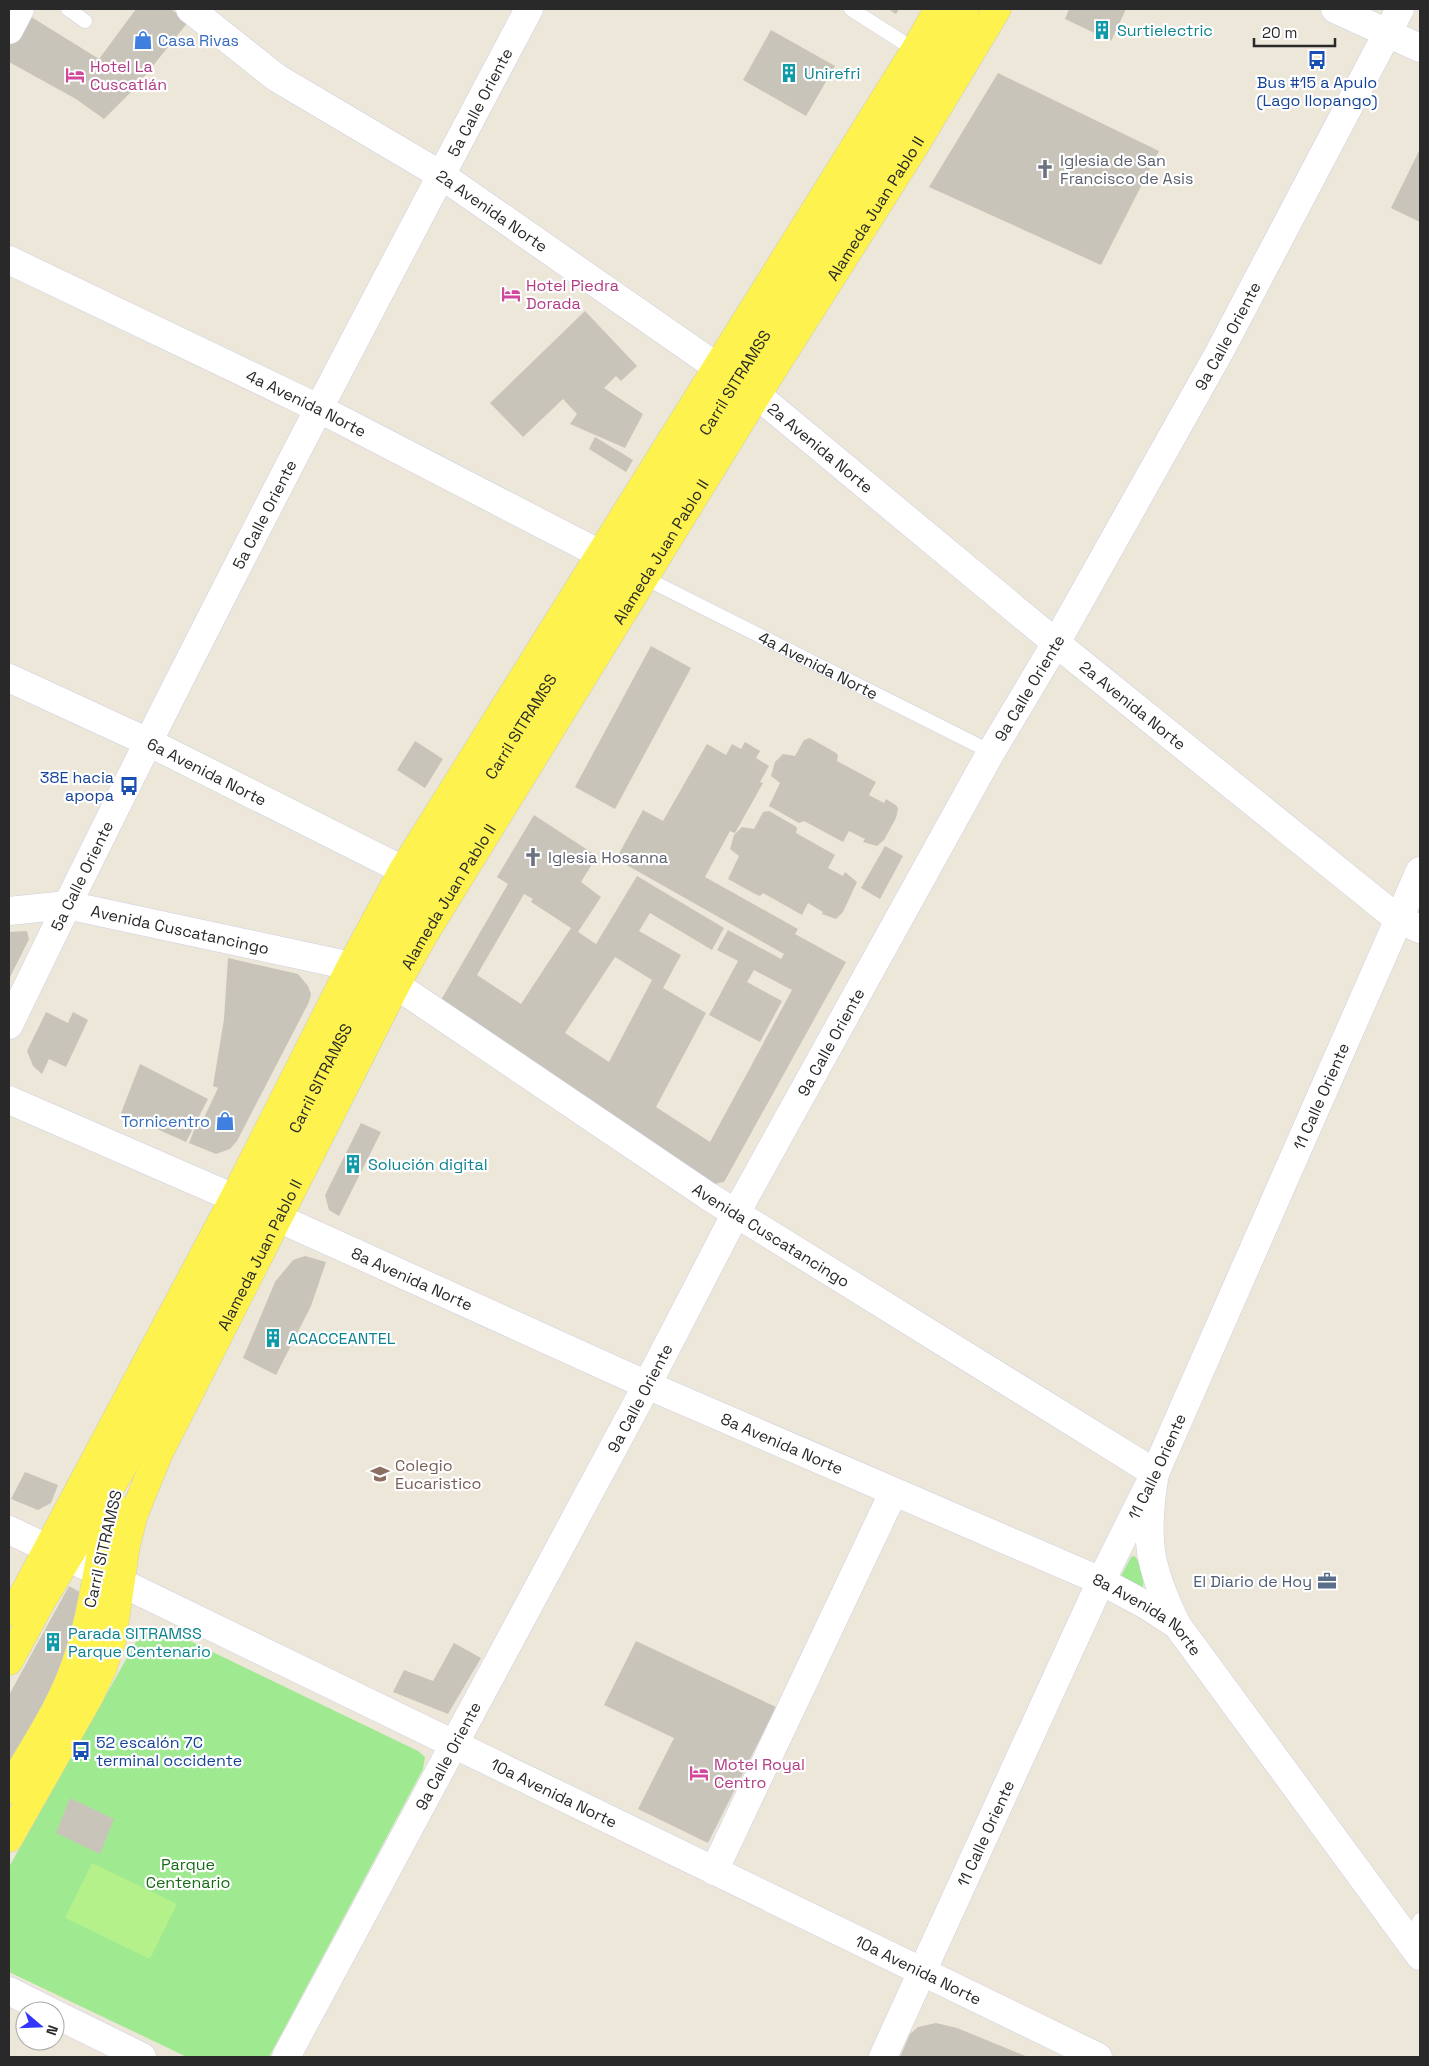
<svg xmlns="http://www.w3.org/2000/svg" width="1429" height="2066" viewBox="0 0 1429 2066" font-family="'Space Grotesk',sans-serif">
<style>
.green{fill:#9fe990}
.pitch{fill:#b4f18a}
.building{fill:#c8c4b9;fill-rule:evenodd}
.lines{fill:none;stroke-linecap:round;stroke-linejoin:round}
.service-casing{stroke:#cecee3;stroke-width:15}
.minor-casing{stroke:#cecee3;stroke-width:29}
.tertiary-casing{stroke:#cecee3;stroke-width:29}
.secondary-casing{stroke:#cecee3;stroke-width:29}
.primary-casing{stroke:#ccc;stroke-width:29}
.service{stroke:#fff;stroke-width:14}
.minor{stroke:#fff;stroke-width:28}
.tertiary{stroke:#fff;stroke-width:28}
.secondary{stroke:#fff;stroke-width:28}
.primary{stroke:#fdf24e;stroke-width:28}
.labels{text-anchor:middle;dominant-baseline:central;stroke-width:4.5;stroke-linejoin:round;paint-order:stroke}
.culture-label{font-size:16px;fill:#0d838f;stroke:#fff;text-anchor:start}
.shop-label{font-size:16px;fill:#366cbe;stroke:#fff;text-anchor:start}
.hotel-label{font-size:16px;fill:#b23c85;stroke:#fff;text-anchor:start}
.transit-label{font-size:16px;fill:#164399;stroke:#fff}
.street-label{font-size:16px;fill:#292929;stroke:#fff}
.worship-label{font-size:16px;fill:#5b616d;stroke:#fff;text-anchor:start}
.education-label{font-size:16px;fill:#785e54;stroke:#fff;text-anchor:start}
.service-label{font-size:16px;fill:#4e5e75;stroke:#fff;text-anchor:end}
.park-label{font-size:16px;fill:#166b13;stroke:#fff}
</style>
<rect width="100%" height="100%" fill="#ede7d9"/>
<g class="green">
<path d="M1134,1556C1141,1561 1146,1581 1142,1589L1120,1578L1131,1557Z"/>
<path d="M150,1628L167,1630L418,1751L425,1757L423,1769L269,2057H187L9,1972V1867L137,1640Z"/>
</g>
<path class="pitch" d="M92,1863L177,1904L150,1959L65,1918Z"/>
<g class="building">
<path d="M136,9H171L188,22L136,87L104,119L76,99L9,62V42L25,13L99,59Z"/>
<path d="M888,9H899L896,14Z"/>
<path d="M1069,9H1126L1111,41L1065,19Z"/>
<path d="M771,30L835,66L806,116L743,80Z"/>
<path d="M998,73L1159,151L1101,265L929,187Z"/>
<path d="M1420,149V222L1391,208Z"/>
<path d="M585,311L637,366L621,381L616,376L604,388L643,414L625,448L570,424L577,414L563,399L523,437L490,403Z"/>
<path d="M595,437L633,460L626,472L589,449Z"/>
<path d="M651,646L691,668L615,809L575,787Z"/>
<path d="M810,738L836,753L838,755L837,761L876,782L869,795L884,803L886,799L897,806L898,809L896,818L884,840L877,846L863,842L865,839L849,831L843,842L804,821L799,823L769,806L780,783L771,776L775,762L783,754L795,756L804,740Z"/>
<path d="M415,741L443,759L425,788L397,770Z"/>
<path d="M745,742L760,751L756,758L769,766L760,782L763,783L735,833L730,831L705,877L798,929L795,934L846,962L724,1182L714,1184L441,1000L508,884L497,877L534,815L597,856L581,882L601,897L578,932L596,944L637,876L724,928L712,950L650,913L639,931L681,955L663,988L706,1013L656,1107L710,1142L792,990L754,970L747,982L782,1001L760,1042L709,1015L738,961L717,950L728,930L781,959L784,954L616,859L643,810L663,821L707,744L726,755L732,744L741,749ZM524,894L533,899L531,902L571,928L521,1004L477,975ZM615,957L652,980L609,1062L565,1033Z"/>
<path d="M769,811L795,826L797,828L796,833L835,855L828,868L843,876L845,872L857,882L843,912L836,919L822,914L823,912L808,903L802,915L763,893L760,896L755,894L728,879L739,856L730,849L734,835L742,827L754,829L763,812Z"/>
<path d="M885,846L903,856L880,899L861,888Z"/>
<path d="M27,931L29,939L9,979V932Z"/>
<path d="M228,958L298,974L308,986L311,994L309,1002L237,1141L230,1149L216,1154L189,1143L198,1120L202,1122L218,1088L213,1086L224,1019Z"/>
<path d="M46,1012L68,1023L73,1012L88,1020L66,1067L49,1059L42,1074L33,1066L27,1051Z"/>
<path d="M140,1064L208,1099L186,1142L121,1113Z"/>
<path d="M361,1123L381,1132L339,1216L329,1210L325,1195Z"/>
<path d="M305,1256L326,1262L311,1306L276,1375L243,1358L275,1282L293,1260Z"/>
<path d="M25,1472L58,1485L51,1503L38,1510L11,1499Z"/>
<path d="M69,1586L85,1595L52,1688L9,1767V1695Z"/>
<path d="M636,1641L776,1707L708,1843L638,1809L674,1738L604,1705Z"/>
<path d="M454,1643L481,1658L448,1714L393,1692L404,1670L433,1681Z"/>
<path d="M70,1798L114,1819L100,1854L56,1833Z"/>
<path d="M936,2023L957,2028L1028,2057H900L910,2034L918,2027Z"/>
</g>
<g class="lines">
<g class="service-casing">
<g id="service">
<path d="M68,9L85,21"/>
<path d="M851,9L915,50"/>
<path id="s1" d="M645,578L991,752"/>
<path d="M1409,1940L1420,1920"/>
</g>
</g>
<g class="minor-casing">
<g id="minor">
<path id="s2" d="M9,260L318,408L600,554"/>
<path id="s3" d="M9,678L148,742L403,870"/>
<path id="s4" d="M9,911L67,905L351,966"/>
<path id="s5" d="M396,985L708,1196L1155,1473"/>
<path id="s6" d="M9,1025C174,682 351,345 529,9"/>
<path d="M714,1871L893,1493"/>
<path d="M9,1991L49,2011"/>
<path d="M55,2014L142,2057"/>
<path id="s7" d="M286,2057L647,1385L736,1213L991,752L1056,643L1220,351L1400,9"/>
<path id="s8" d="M883,2057L1101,1581L1155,1473L1420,871"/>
</g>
</g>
<g class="tertiary-casing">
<g id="tertiary">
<path d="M9,30L20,9"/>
<path id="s9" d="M9,1100L234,1198L647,1385L1101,1581L1146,1605L1177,1625L1420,1956"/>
<path d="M1155,1473C1144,1538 1148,1566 1177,1625"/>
<path id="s10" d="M9,1530L122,1583L1098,2057"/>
</g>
</g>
<g class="secondary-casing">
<g id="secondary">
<path id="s11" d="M190,9L277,78L441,175L757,395L1056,643L1398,919L1420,929"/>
<path d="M1335,9L1420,48"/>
</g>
</g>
<g class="primary-casing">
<g id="primary">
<path d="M14,1612L234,1198L351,966L403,870L915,50L938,9"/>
<path id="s12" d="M9,1661L41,1602L121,1470L374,972L479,793L936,59L965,9"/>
<path d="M9,1790C32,1749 61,1708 76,1663C94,1611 98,1556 112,1503"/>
<path id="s13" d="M9,1838L89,1697L103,1667L112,1640L126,1545L134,1514L158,1455L396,985L422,938L757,395L911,152L997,9"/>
</g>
</g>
<use href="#service" class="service"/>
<use href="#minor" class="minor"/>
<use href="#tertiary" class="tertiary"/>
<use href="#secondary" class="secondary"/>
<use href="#primary" class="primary"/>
</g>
<defs>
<g id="building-bare" transform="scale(1.5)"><path d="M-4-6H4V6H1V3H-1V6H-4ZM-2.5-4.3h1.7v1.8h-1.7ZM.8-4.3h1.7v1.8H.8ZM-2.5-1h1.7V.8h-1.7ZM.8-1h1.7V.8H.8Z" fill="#0f9aa8" stroke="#fff" stroke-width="2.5" paint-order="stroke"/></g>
<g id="shop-bare" transform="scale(1.5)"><path d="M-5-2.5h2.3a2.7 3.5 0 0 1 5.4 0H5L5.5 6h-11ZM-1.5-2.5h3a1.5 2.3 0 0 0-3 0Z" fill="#3f7fe0" stroke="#fff" stroke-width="2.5" paint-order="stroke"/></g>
<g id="bus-bare" transform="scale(1.5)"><path d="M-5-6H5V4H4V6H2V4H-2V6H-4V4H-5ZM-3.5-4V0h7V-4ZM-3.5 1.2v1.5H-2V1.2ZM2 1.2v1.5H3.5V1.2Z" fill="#1a4fb4" stroke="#fff" stroke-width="2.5" paint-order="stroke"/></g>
<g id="hotel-bare" transform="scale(1.5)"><path d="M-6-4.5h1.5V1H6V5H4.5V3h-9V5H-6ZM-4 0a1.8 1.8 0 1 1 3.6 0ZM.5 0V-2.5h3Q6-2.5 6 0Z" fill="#d1479c" stroke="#fff" stroke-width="2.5" paint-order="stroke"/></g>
<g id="church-bare" transform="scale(1.5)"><path d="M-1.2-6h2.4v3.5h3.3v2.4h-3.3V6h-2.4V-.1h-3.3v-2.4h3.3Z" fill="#6b7280" stroke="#fff" stroke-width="2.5" paint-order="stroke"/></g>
<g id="school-bare" transform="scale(1.5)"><path d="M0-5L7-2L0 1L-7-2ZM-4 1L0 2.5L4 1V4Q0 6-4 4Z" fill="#8d6e63" stroke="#fff" stroke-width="2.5" paint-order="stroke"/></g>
<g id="office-bare" transform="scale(1.5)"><path d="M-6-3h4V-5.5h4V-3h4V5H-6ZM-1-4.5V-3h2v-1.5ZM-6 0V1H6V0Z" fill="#5c6f8a" stroke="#fff" stroke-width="2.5" paint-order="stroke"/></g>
</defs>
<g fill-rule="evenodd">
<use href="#building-bare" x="1102" y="30"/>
<use href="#shop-bare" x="143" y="40"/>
<use href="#bus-bare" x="1317" y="60"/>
<use href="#building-bare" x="789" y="73"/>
<use href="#hotel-bare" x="75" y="75"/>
<use href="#church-bare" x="1045" y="169"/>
<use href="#hotel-bare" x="511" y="294"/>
<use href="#bus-bare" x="129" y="786"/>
<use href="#church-bare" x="533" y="857"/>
<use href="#shop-bare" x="225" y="1121"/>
<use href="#building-bare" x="353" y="1164"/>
<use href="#building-bare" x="273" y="1338"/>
<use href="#school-bare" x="380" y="1474"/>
<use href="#office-bare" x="1327" y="1581"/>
<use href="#building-bare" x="53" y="1642"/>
<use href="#bus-bare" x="81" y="1751"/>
<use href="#hotel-bare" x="699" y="1773"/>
</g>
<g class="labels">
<g class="culture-label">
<text x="1117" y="30">Surtielectric</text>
<text x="804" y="73">Unirefri</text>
<text x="368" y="1164">Solución digital</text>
<text x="288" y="1338">ACACCEANTEL</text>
<text x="68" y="1633">Parada SITRAMSS<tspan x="68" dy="18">Parque Centenario</tspan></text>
</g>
<g class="shop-label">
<text x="158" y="40">Casa Rivas</text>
<text x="210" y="1121" text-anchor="end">Tornicentro</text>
</g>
<g class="hotel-label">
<text x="90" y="66">Hotel La<tspan x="90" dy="18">Cuscatlán</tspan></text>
<text x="526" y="285">Hotel Piedra<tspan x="526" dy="18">Dorada</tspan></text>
<text x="714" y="1764">Motel Royal<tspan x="714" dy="18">Centro</tspan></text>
</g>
<g class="transit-label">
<text x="1317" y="82">Bus #15 a Apulo<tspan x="1317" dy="18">(Lago Ilopango)</tspan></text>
<text x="114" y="777" text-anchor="end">38E hacia<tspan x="114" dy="18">apopa</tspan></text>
<text x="96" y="1742" text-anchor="start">52 escalón 7C<tspan x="96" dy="18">terminal occidente</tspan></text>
</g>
<g class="street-label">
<text stroke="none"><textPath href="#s6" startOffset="1036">5a Calle Oriente</textPath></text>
<text stroke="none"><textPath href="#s13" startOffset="1855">Alameda Juan Pablo II</textPath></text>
<text stroke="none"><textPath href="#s11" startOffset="364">2a Avenida Norte</textPath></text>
<text stroke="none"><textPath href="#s7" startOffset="1962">9a Calle Oriente</textPath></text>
<text stroke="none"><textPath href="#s12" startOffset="1471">Carril SITRAMSS</textPath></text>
<text stroke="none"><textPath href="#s2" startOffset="330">4a Avenida Norte</textPath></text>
<text stroke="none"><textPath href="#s11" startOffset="769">2a Avenida Norte</textPath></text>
<text stroke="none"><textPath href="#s6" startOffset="571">5a Calle Oriente</textPath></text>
<text stroke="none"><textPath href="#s13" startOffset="1450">Alameda Juan Pablo II</textPath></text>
<text stroke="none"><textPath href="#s1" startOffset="194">4a Avenida Norte</textPath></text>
<text stroke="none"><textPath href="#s7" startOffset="1558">9a Calle Oriente</textPath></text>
<text stroke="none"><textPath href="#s11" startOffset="1174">2a Avenida Norte</textPath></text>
<text stroke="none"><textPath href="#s12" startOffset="1066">Carril SITRAMSS</textPath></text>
<text stroke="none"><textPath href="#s3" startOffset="219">6a Avenida Norte</textPath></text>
<text stroke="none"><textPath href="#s6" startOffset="166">5a Calle Oriente</textPath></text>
<text stroke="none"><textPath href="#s13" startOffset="1045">Alameda Juan Pablo II</textPath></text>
<text stroke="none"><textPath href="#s4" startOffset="174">Avenida Cuscatancingo</textPath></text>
<text stroke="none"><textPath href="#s7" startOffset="1152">9a Calle Oriente</textPath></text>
<text stroke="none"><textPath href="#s12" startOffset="661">Carril SITRAMSS</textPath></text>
<text stroke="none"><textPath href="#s8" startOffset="1056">11 Calle Oriente</textPath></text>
<text stroke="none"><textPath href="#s5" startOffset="451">Avenida Cuscatancingo</textPath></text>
<text stroke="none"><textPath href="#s13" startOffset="640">Alameda Juan Pablo II</textPath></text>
<text stroke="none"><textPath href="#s9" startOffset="441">8a Avenida Norte</textPath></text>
<text stroke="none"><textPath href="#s7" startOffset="748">9a Calle Oriente</textPath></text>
<text stroke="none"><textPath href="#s9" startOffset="846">8a Avenida Norte</textPath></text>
<text stroke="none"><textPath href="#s8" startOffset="651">11 Calle Oriente</textPath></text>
<text transform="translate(103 1549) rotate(-77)">Carril SITRAMSS</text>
<text stroke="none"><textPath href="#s9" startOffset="1251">8a Avenida Norte</textPath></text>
<text stroke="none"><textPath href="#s7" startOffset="342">9a Calle Oriente</textPath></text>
<text stroke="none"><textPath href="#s10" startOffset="605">10a Avenida Norte</textPath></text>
<text stroke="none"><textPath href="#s8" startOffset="246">11 Calle Oriente</textPath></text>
<text stroke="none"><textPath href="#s10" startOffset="1010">10a Avenida Norte</textPath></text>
</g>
<g class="worship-label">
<text x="1060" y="160">Iglesia de San<tspan x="1060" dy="18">Francisco de Asis</tspan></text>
<text x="548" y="857">Iglesia Hosanna</text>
</g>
<g class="education-label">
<text x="395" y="1465">Colegio<tspan x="395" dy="18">Eucaristico</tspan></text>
</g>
<g class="service-label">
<text x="1312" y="1581">El Diario de Hoy</text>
</g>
<g class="park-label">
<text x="188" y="1864">Parque<tspan x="188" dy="18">Centenario</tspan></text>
</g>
</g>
<rect width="1429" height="2066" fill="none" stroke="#292929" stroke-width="20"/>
<g transform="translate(40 2026) rotate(109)"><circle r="24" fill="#ffffff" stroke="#a9a9a9"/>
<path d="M0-4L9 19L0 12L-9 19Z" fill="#3336ff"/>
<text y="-8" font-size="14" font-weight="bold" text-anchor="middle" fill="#292929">N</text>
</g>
<path d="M1254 38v8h81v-8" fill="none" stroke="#292929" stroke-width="2.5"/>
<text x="1262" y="38" font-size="15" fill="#292929" stroke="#ffffff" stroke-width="4" paint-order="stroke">20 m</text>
</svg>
